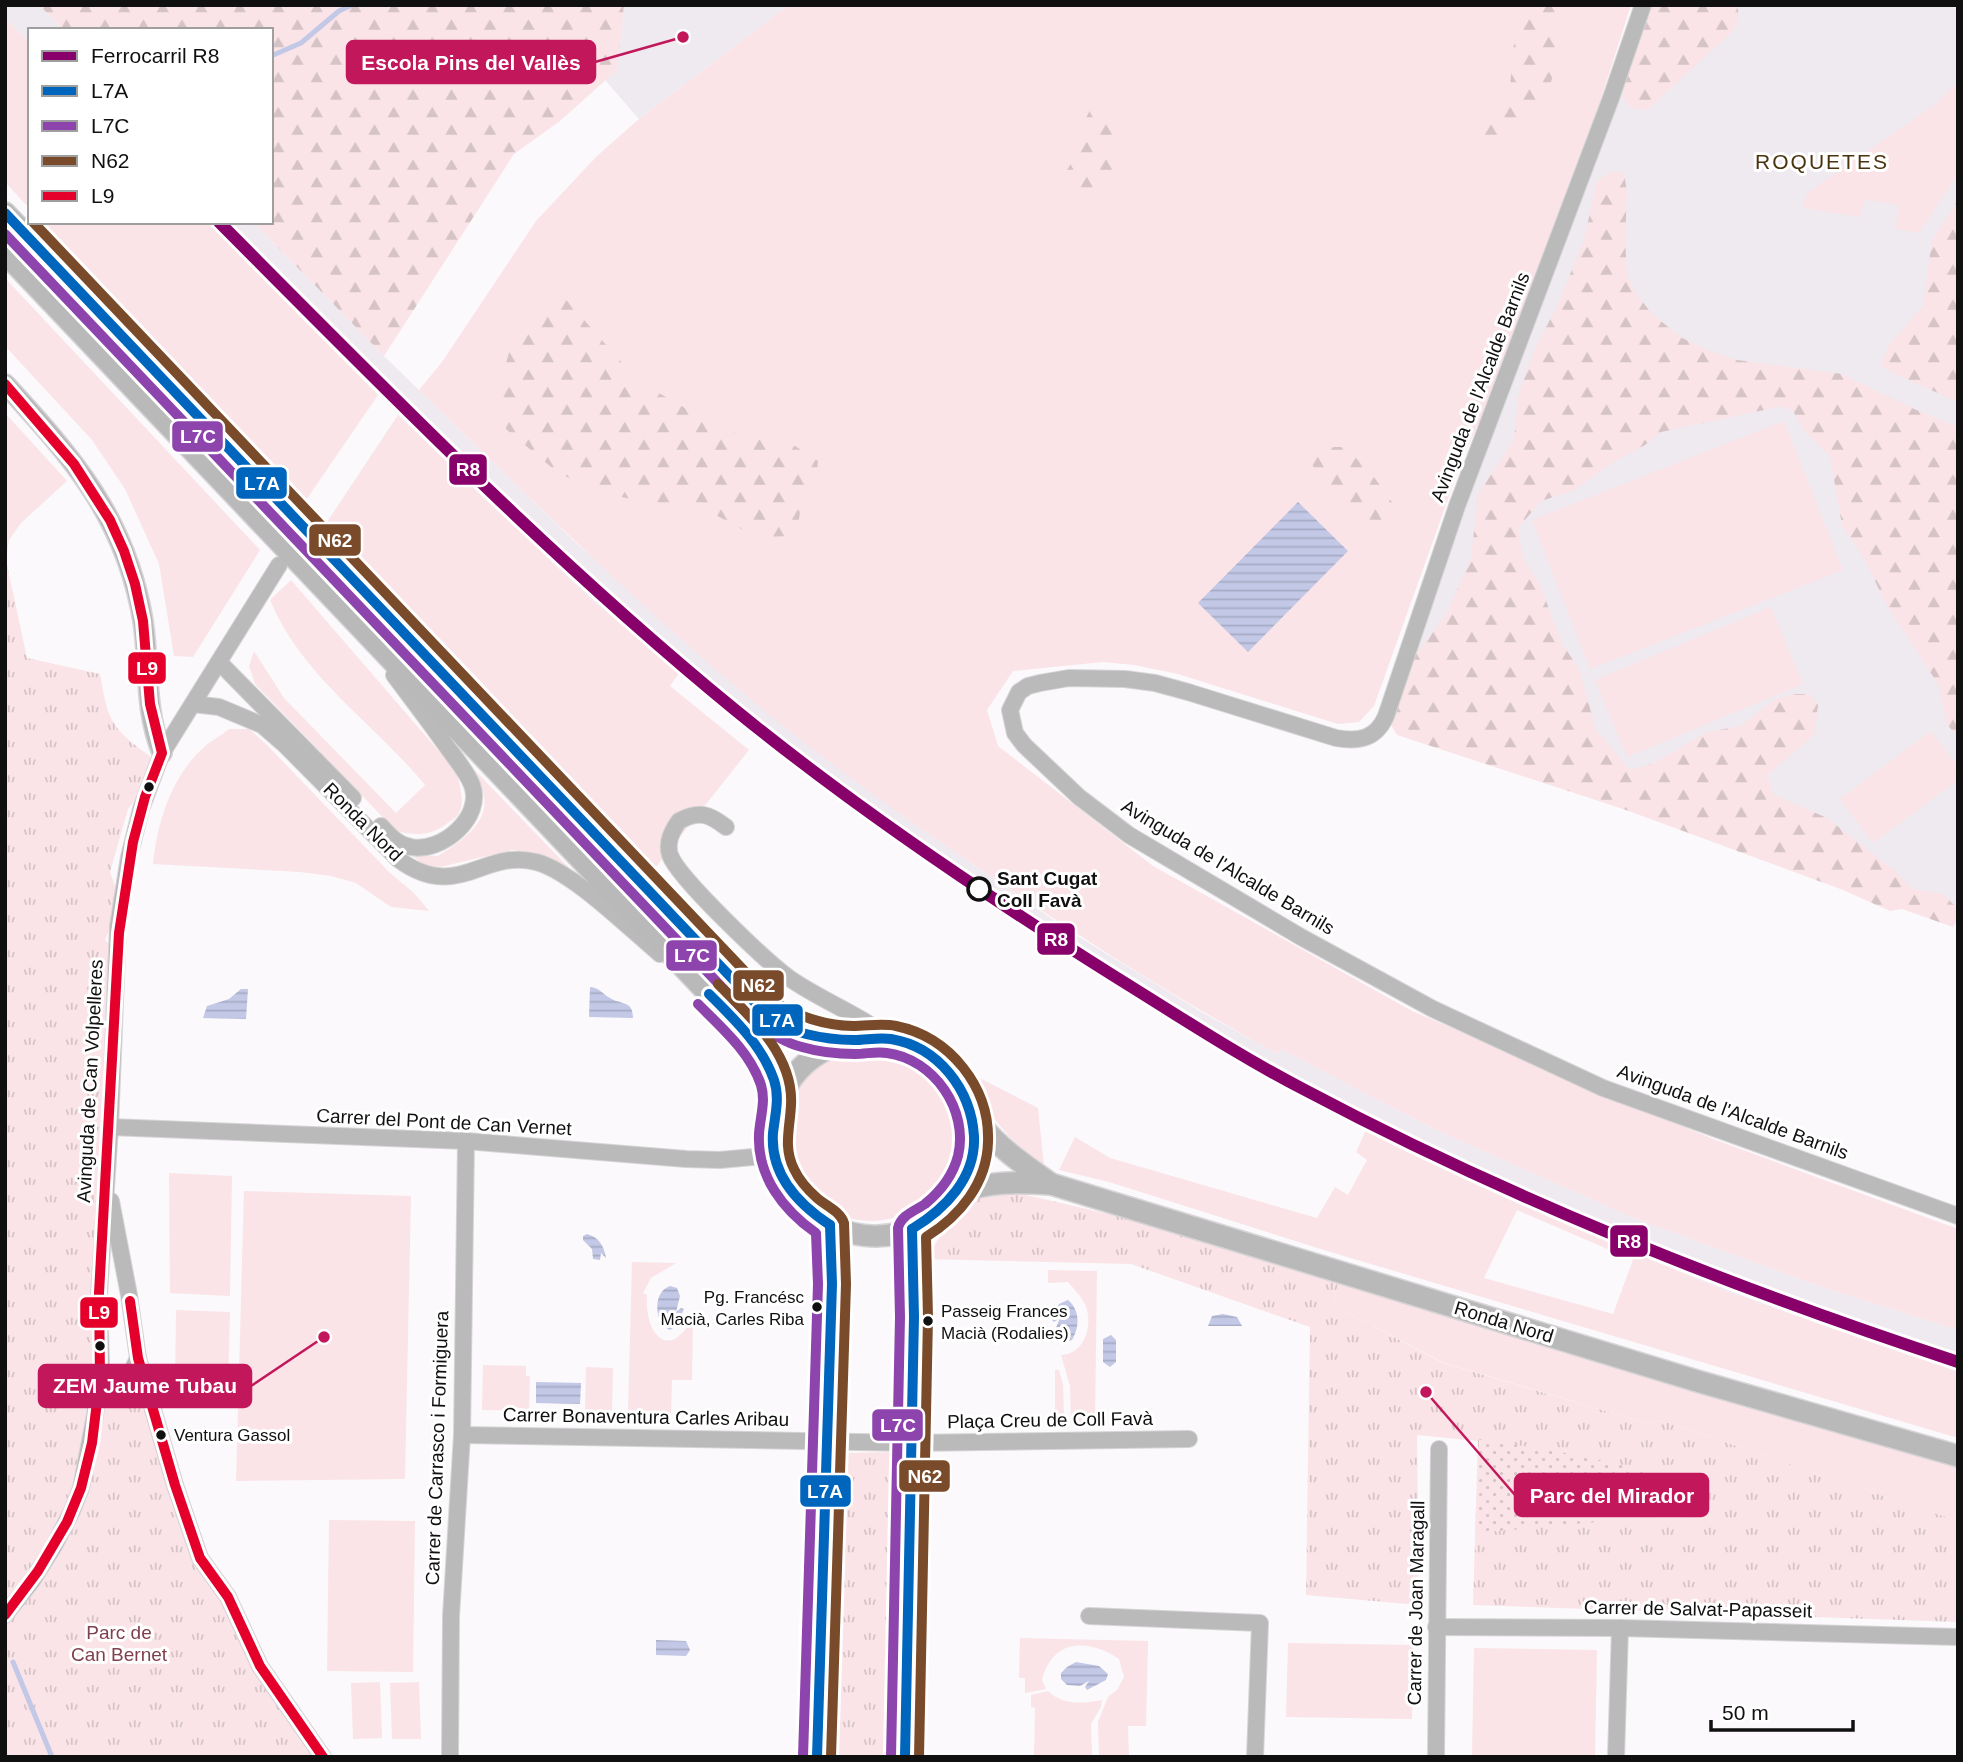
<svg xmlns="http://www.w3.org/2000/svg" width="1963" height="1762" viewBox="0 0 1963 1762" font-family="Helvetica,sans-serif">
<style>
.built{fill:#efe9f0}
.grass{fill:#fae4e8;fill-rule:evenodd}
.forest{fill:url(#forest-firs)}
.park{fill:url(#park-tufts)}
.garden{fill:url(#garden-dots)}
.water{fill:url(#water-rules)}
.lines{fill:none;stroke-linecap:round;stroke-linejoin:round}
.stream{stroke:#c3c8e6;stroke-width:5}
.minor-casing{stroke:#d6d4d6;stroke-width:18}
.tertiary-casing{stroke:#d6d4d6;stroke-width:22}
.secondary-casing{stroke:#d6d4d6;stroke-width:24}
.minor{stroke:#bababa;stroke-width:16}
.tertiary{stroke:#bababa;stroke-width:19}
.secondary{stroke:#bab9ba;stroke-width:21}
.bus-1-casing{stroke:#fff;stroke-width:16}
.bus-2-casing{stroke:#fff;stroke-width:16}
.bus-3-casing{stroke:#fff;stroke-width:16}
.bus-4-casing{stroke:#fff;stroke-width:16}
.bus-1{stroke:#0065bd;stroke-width:10}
.bus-2{stroke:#8e44ad;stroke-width:10}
.bus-3{stroke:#7a4b2a;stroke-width:10}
.bus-4{stroke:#e4002b;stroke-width:10}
.rail-1-casing{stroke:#fff;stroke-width:18}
.rail-1{stroke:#88006a;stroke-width:12}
.bus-dot{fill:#111011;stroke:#fff;stroke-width:2.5}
.stop-dot{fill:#fff;stroke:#111011;stroke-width:3.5}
.labels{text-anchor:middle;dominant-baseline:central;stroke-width:6;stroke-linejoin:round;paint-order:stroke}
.bus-label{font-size:17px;fill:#111011;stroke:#fff;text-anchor:start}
.street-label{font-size:19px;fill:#111011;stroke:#fff}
.stop-label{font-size:19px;font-weight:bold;fill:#111011;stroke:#fff;text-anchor:start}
.park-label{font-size:19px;fill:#803f4e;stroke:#fff}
.neighbourhood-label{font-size:21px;letter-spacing:2px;fill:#4a330f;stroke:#fff}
.leader{fill:none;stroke:#c2185b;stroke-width:2.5}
.callout-dot{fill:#c2185b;stroke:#fff;stroke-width:2.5}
.callout{fill:#c2185b;stroke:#c2185b;stroke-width:2.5}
.callout-label{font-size:21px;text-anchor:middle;font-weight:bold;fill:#fff}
.line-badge{stroke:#fff;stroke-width:2.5}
.badge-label{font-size:19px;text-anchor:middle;font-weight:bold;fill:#fff}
</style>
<defs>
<pattern id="forest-firs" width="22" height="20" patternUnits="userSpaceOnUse" patternTransform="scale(1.75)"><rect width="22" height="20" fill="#fae4e8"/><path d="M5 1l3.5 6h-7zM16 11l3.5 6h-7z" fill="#d5c3c6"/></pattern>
<pattern id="park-tufts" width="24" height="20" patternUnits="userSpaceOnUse" patternTransform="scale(1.75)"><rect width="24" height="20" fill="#fae4e8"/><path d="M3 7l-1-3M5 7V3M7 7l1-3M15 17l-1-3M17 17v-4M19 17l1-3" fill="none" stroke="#d5c3c6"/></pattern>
<pattern id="garden-dots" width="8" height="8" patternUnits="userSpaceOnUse" patternTransform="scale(1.75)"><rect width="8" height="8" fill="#fae4e8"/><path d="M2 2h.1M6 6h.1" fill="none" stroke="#d5c3c6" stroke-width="1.8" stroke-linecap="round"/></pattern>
<pattern id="water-rules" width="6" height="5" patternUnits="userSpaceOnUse" patternTransform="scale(1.75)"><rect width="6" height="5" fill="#c3c8e6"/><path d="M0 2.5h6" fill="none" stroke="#a6abc4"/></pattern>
</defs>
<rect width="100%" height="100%" fill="#fbf9fb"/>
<g class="built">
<path d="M5,5H39L64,30H30V43L5,18Z"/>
<path d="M624,5H789L639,119L605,80L617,69Z"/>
<path d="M1643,5H1958V923L1389,722L1386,716Z"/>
<path d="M207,222H253L384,356L573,540L701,656L779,722L909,820L1071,932L1203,1013L1278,1054L1281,1049L1430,1127L1629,1216L1819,1286L1958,1330V1372L1723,1290L1492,1192L1386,1140L1266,1076L1087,966L976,894L867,818L768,742L595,603L451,467Z"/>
</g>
<g class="grass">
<path d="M789,5H1631L1597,111L1483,414L1463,457L1374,706L1359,722L1338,724L1178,674L1134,665L1103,662L1013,671L987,710L998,746L1153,866L1412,1011L1713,1139L1958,1229V1330L1819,1286L1629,1216L1430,1127L1281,1049L1278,1054C1170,995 1068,930 967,860C902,816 838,770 777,721C651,618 535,503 419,390L442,362L536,221L597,156L639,119Z"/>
<path d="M5,18L30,43V209L5,182Z"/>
<path d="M1958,82V174L1919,233L1895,229L1899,205L1864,200L1860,217L1802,208L1807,193L1936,104Z"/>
<path d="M42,222H207L378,395L304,503Z"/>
<path d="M5,278L260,550L193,657L174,656L159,564L125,489L92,440L5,346Z"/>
<path d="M5,413L67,481L21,523L9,540L5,567Z"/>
<path d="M398,415L595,603L680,672L670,686L749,750L652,872L325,525Z"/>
<path d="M1784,421L1843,570L1590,669L1532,520Z"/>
<path d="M291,580L456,771C459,784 466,802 458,815C456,818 452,820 449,822C432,836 416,836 396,831L255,684L249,666L254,651L284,698L396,813L425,785C374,723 302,677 270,600Z"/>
<path d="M1771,607L1803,684L1627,757L1595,680Z"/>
<path d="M229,729H249L267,745L390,873L414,893L429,911L391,907L356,883L331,876L300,872L153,864C157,823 171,778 202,749C210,741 221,736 229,729Z"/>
<path d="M1931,731L1958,767V780L1873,843L1840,799Z"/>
<path d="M460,755L572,871L535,853L512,850L440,867L424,865L410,854L438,856C459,843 492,822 483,793C479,779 468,766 460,755Z"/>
<circle cx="871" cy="1135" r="86"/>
<path d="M966,1071L1038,1108L1044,1166C1009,1142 983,1109 966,1071Z"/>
<path d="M1366,1130L1492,1192L1723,1290L1958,1372V1438L1327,1251L1109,1182L1059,1170L1075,1137L1110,1158L1317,1218L1335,1187L1348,1195L1367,1160L1356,1152ZM1517,1210L1633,1260L1613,1314L1484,1278Z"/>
<path d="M169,1173L232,1176L230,1296L170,1293Z"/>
<path d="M244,1191L411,1196L405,1479L236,1481Z"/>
<path d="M632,1262L676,1263L651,1278L643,1293L647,1295C644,1334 670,1363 693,1317L692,1380H672L671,1414L628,1413Z"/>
<path d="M1048,1270L1097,1271L1095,1423H1071L1070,1386L1061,1355C1085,1354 1094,1325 1085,1304C1081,1296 1074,1289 1068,1282L1048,1283Z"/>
<path d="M1341,1271L1958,1456V1521L1662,1421L1646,1423L1444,1363L1333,1305Z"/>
<path d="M176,1310L230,1312L228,1386L175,1384Z"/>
<path d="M483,1365L526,1366V1376H530L529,1411L482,1410Z"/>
<path d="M586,1367L613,1368L612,1411H585Z"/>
<path d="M1055,1370H1059L1063,1385L1064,1415H1055Z"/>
<path d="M329,1520L415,1521L413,1672L327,1671Z"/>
<path d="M1020,1638L1148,1641L1146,1726H1128L1129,1757H1099L1098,1722L1108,1697L1117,1690L1124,1677L1119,1659C1088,1638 1052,1639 1042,1680L1046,1689L1025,1693V1678H1019Z"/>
<path d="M1288,1643L1414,1645L1412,1719L1286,1717Z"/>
<path d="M1474,1648L1597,1650L1595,1757H1472Z"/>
<path d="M380,1682L382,1738L353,1739L351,1683Z"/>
<path d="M419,1682L421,1739H392L390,1683Z"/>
<path d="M1048,1691C1062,1705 1083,1704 1102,1700L1101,1707L1091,1724L1092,1757H1034L1035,1708L1031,1707V1695Z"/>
</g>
<g class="forest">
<path d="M39,5H624L617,70L560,121L514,154L384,356L253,222H271V30H64Z"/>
<path d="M1538,5H1564C1558,28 1560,53 1553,76C1545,103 1512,139 1487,153L1474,136L1509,101L1513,49L1520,19Z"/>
<path d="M1652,5H1737L1739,16L1734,30L1647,110L1630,108L1623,98V85Z"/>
<path d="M1109,107L1117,121L1120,169L1095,190L1080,195L1062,178L1075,157L1081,128L1090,110Z"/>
<path d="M1612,171L1624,173L1627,192L1625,240L1627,275L1635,292L1652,314L1682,338L1710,351L1737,360L1842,374L1914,409L1958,427V738L1947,724L1938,684L1886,604L1864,558L1842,525L1830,456L1803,429L1793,411L1782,406L1661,432L1645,445L1613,462L1575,490L1541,501L1518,528L1523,559L1540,584L1561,642L1579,669L1596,730L1630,770L1652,764L1708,732L1741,726L1775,699L1795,694H1809L1818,705L1814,735L1767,775L1773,794L1827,818L1896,872L1912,889L1943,894L1958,909V918L1953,927L1902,909L1890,911L1843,890L1626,810L1397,735L1389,722L1412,660L1447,613L1471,559L1478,494L1514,440L1518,397L1533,353L1558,304L1584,240L1597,181Z"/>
<path d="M1958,200V402L1893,373L1881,365L1889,345L1923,306L1932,240Z"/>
<path d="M561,294L638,381L692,412L744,436L795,446L818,461L815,488L800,511L797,536L756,537L712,513L598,493L557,472L506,429L502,376L517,327Z"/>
<path d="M1335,447H1345L1371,473L1394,505L1385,527L1363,528L1344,512L1338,493L1322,478L1312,465L1311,450Z"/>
</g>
<g class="park">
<path d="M6,560L27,658L100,674C108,721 111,728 150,756L149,784L128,809L110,872L121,902L105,940L117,952L99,1395L149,1394L200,1558L323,1757H5Z"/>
<path d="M984,1194H1022L1298,1258L1341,1271L1333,1305L1443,1363L1646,1423L1662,1421L1958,1521V1622L1473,1605L1478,1441L1417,1435L1419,1605L1306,1595L1310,1327L1131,1264L925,1259L960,1207Z"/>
<path d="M902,1452L894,1757H830L836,1566L834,1453Z"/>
</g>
<path class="garden" d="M1479,1439L1584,1456L1671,1478L1674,1515L1475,1533Z"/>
<g class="water">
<path d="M1298,502L1348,551L1248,652L1198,603Z"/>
<path d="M590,987C600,988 601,993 610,998C621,1005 633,1000 633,1018L589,1017Z"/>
<path d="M241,989H248L246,1019L203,1018L207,1006L229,999Z"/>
<path d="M587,1234C599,1237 604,1246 606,1258L601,1253L600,1260L593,1259L592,1249L583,1240V1236Z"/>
<path d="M670,1286L677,1288L680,1296L676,1312L681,1308L684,1309L676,1326L670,1330C654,1323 652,1292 670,1286Z"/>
<path d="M1068,1300C1080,1310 1080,1327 1072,1340L1063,1343L1057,1339L1055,1330L1060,1318L1054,1322L1052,1320L1059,1304Z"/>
<path d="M1223,1314L1237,1317L1242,1326H1208L1212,1316Z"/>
<path d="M1111,1335L1116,1340V1362L1110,1367L1103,1362V1339Z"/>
<path d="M536,1382L581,1383L580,1404L536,1403Z"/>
<path d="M656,1640L686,1641L690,1650L686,1656L656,1655Z"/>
<path d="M1076,1662L1099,1666L1108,1674L1106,1680L1087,1690L1085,1687L1089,1681L1080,1686L1067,1685L1061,1679V1673L1067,1667Z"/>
</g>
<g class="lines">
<g class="stream">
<path d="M271,56L301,43L339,11L352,5"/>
<path d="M13,1662L52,1757"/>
</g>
<g class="minor-casing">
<g id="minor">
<path d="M1643,5L1611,98L1457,506L1386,716C1376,739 1359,742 1336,738L1188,692L1155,683L1125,679L1069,678L1040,683L1028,686L1019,692L1010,710L1015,733L1024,745L1079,797L1129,835L1301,937L1433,1009L1603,1088L1958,1216"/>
<path d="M219,662L353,798"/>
<path d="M193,704L219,707L262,725L285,745L398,859C457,903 484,848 536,862C572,871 630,929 660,954"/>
<path d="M381,826C390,836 398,845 411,847C442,853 484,817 472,785C466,770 454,757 445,744C429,721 411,698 394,675"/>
<path d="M726,827C709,814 699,810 679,821C672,831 666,842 670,855C678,878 767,962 789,978C822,1001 859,1014 890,1039"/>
<path d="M110,1127L466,1141L686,1159L720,1160L774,1155"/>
<path d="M111,1201L129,1295L138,1358L175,1485L200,1558L228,1597L260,1666L323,1757"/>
<path d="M100,1372L118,1383L130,1375L138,1358"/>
<path d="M462,1435L912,1443L1189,1439"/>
<path d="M5,1615L32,1581L54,1546L72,1511L81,1488L95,1415L101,1365L99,1294L110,1127L118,926L129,857L141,809L162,753L279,565"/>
<path d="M1089,1616L1260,1623L1255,1757"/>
<path d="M1436,1627L1620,1628L1958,1637"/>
<path d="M450,1757L451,1616L462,1435L466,1141"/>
<path d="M1436,1757L1439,1449"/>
<path d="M1616,1757L1620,1628"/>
</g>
</g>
<g class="tertiary-casing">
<g id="tertiary">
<path d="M5,384C73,458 126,518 143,621C150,668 144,708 162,753"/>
<path d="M817,1757L832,1284L830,1225"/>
<path d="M905,1757L914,1317L912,1229"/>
</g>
</g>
<g class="secondary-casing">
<g id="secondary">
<path d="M5,213L764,1012C794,1030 819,1039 855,1040C875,1040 894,1037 913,1045C958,1063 955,1095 981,1125C1000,1149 1026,1166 1051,1184"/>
<path d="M5,253L744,1031L766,1062L780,1099"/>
<path d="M849,1041C809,1052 781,1079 775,1122C772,1140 773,1157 781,1174C800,1220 853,1245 900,1233C914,1229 926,1221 938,1212C970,1188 977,1149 971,1111"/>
<path d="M957,1193C991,1181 1015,1182 1051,1184L1697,1381L1958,1456"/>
</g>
</g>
<use href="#minor" class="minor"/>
<use href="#tertiary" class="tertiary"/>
<use href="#secondary" class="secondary"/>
<g class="bus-1-casing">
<g id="bus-1">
<path d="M5,213L764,1012C777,1020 791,1030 806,1034C822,1038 838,1040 854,1040C866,1040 879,1037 891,1039C939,1047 971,1090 974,1136C976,1178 945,1209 912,1229"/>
<path d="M709,994C734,1019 762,1045 774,1080C780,1098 775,1115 773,1133C770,1174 798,1204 830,1225"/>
<path d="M817,1757L832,1284L830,1225"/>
<path d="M905,1757L914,1317L912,1229"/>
</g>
</g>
<g class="bus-2-casing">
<g id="bus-2">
<path d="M5,234L755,1022C769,1032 785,1043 802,1047C819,1052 838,1054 855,1054C866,1054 877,1051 887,1053C934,1059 969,1110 958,1156C953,1175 941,1191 925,1204C915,1211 901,1215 898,1228L900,1317L891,1757"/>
<path d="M698,1004C722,1028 750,1052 761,1085C766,1102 760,1117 759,1134C757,1176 783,1210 816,1233L818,1284L803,1757"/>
</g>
</g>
<g class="bus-3-casing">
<g id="bus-3">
<path d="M33,222L773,1001C799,1017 823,1025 853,1026C868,1026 882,1023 896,1026C950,1037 990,1087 988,1142C987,1183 960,1216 926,1237L928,1317L919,1757"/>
<path d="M718,984C750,1016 794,1055 791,1105C790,1128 783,1147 794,1169C799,1180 808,1190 817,1198C826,1206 840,1211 844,1223L846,1284L831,1757"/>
</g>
</g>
<g class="bus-4-casing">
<g id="bus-4">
<path d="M5,384L74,464L110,520L124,551L135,584L143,621L150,704L162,753L145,797L133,842L119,933L99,1293L100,1377L92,1443L81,1488L67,1522L38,1571L5,1615"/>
<path d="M130,1301L138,1358L175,1485L200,1558L228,1597L260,1666L323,1757"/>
</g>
</g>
<use href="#bus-1" class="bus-1"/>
<use href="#bus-2" class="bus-2"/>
<use href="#bus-3" class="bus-3"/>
<use href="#bus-4" class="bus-4"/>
<g class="rail-1-casing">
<path id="rail-1" d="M219,222C386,390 551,559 734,709C854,807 983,894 1114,976C1177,1015 1239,1056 1305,1090C1514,1201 1733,1288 1958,1362"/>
</g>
<use href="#rail-1" class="rail-1"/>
</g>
<g class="bus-dot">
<circle cx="149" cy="787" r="6"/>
<circle cx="817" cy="1307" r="6"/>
<circle cx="928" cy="1321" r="6"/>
<circle cx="100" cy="1346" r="6"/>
<circle cx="161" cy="1435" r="6"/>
</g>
<circle class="stop-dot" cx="979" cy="889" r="11"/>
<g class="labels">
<g class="bus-label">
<text x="804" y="1297" text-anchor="end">Pg. Francésc<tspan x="804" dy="22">Macià, Carles Riba</tspan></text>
<text x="941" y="1311">Passeig Frances<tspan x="941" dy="22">Macià (Rodalies)</tspan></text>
<text x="174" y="1435">Ventura Gassol</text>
</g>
<g class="street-label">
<text transform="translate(1480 387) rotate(-69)">Avinguda de l'Alcalde Barnils</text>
<text transform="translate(363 822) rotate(45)">Ronda Nord</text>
<text transform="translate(1228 867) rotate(31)">Avinguda de l'Alcalde Barnils</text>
<text transform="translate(90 1081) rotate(-87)">Avinguda de Can Volpelleres</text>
<text transform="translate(1733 1112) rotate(20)">Avinguda de l'Alcalde Barnils</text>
<text transform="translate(444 1122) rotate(3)">Carrer del Pont de Can Vernet</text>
<text transform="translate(1504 1322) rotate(17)">Ronda Nord</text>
<text transform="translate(646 1417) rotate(1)">Carrer Bonaventura Carles Aribau</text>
<text transform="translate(1050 1420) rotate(-1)">Plaça Creu de Coll Favà</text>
<text transform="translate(437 1448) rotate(-88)">Carrer de Carrasco i Formiguera</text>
<text transform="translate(1416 1603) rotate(-89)">Carrer de Joan Maragall</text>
<text transform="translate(1698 1609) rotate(1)">Carrer de Salvat-Papasseit</text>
</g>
<g class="stop-label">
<text x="997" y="878">Sant Cugat<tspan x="997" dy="22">Coll Favà</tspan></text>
</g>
<g class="park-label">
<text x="119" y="1632">Parc de<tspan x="119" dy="22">Can Bernet</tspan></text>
</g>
<g class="neighbourhood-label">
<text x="1822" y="161">ROQUETES</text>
</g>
</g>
<path class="leader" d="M683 37L595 62M324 1337L251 1386M1426 1392L1515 1495"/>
<g class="callout-dot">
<circle cx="683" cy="37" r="7"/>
<circle cx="324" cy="1337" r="7"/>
<circle cx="1426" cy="1392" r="7"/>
</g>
<g class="callout">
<rect x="347" y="41" width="248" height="42" rx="7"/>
<rect x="39" y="1365" width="212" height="42" rx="7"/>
<rect x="1515" y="1474" width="193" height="42" rx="7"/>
</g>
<g class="callout-label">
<text x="471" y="70">Escola Pins del Vallès</text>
<text x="145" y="1393">ZEM Jaume Tubau</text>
<text x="1612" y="1503">Parc del Mirador</text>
</g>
<g class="line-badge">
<rect x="171" y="420" width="53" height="33" rx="7" fill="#8e44ad"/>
<rect x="448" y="453" width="40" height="33" rx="7" fill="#88006a"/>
<rect x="235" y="466" width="53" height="34" rx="7" fill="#0065bd"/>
<rect x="308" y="523" width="54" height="34" rx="7" fill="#7a4b2a"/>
<rect x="127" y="651" width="40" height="34" rx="7" fill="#e4002b"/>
<rect x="1036" y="922" width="40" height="34" rx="7" fill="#88006a"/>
<rect x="665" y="939" width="53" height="33" rx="7" fill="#8e44ad"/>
<rect x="732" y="969" width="53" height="33" rx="7" fill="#7a4b2a"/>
<rect x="751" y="1003" width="53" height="34" rx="7" fill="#0065bd"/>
<rect x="1609" y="1224" width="40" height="34" rx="7" fill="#88006a"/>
<rect x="79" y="1296" width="40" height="33" rx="7" fill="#e4002b"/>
<rect x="871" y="1408" width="53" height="34" rx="7" fill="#8e44ad"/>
<rect x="898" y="1459" width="53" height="34" rx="7" fill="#7a4b2a"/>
<rect x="799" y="1474" width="53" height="34" rx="7" fill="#0065bd"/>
</g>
<g class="badge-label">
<text x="198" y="443">L7C</text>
<text x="468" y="476">R8</text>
<text x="262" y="490">L7A</text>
<text x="335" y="547">N62</text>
<text x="147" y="675">L9</text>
<text x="1056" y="946">R8</text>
<text x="692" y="962">L7C</text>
<text x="758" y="992">N62</text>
<text x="777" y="1027">L7A</text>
<text x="1629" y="1248">R8</text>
<text x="99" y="1319">L9</text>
<text x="898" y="1432">L7C</text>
<text x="925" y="1483">N62</text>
<text x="825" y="1498">L7A</text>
</g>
<rect width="1963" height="1762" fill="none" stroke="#111011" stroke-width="14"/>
<rect x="28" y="28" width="245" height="196" fill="#ffffff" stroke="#a09fa0" stroke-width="2"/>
<rect x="42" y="51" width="35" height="10" fill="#88006a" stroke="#a09fa0" stroke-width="2"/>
<text x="91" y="63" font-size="21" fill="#111011">Ferrocarril R8</text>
<rect x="42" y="86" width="35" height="10" fill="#0065bd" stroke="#a09fa0" stroke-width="2"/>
<text x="91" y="98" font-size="21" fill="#111011">L7A</text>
<rect x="42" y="121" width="35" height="10" fill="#8e44ad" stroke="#a09fa0" stroke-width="2"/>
<text x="91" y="133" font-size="21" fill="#111011">L7C</text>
<rect x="42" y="156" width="35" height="10" fill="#7a4b2a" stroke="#a09fa0" stroke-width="2"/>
<text x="91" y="168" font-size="21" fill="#111011">N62</text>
<rect x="42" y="191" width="35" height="10" fill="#e4002b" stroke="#a09fa0" stroke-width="2"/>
<text x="91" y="203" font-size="21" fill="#111011">L9</text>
<path d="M1711 1720v10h142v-10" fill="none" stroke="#111011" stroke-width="3.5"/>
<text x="1722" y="1720" font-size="21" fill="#111011" stroke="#ffffff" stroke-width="5" paint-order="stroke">50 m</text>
</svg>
